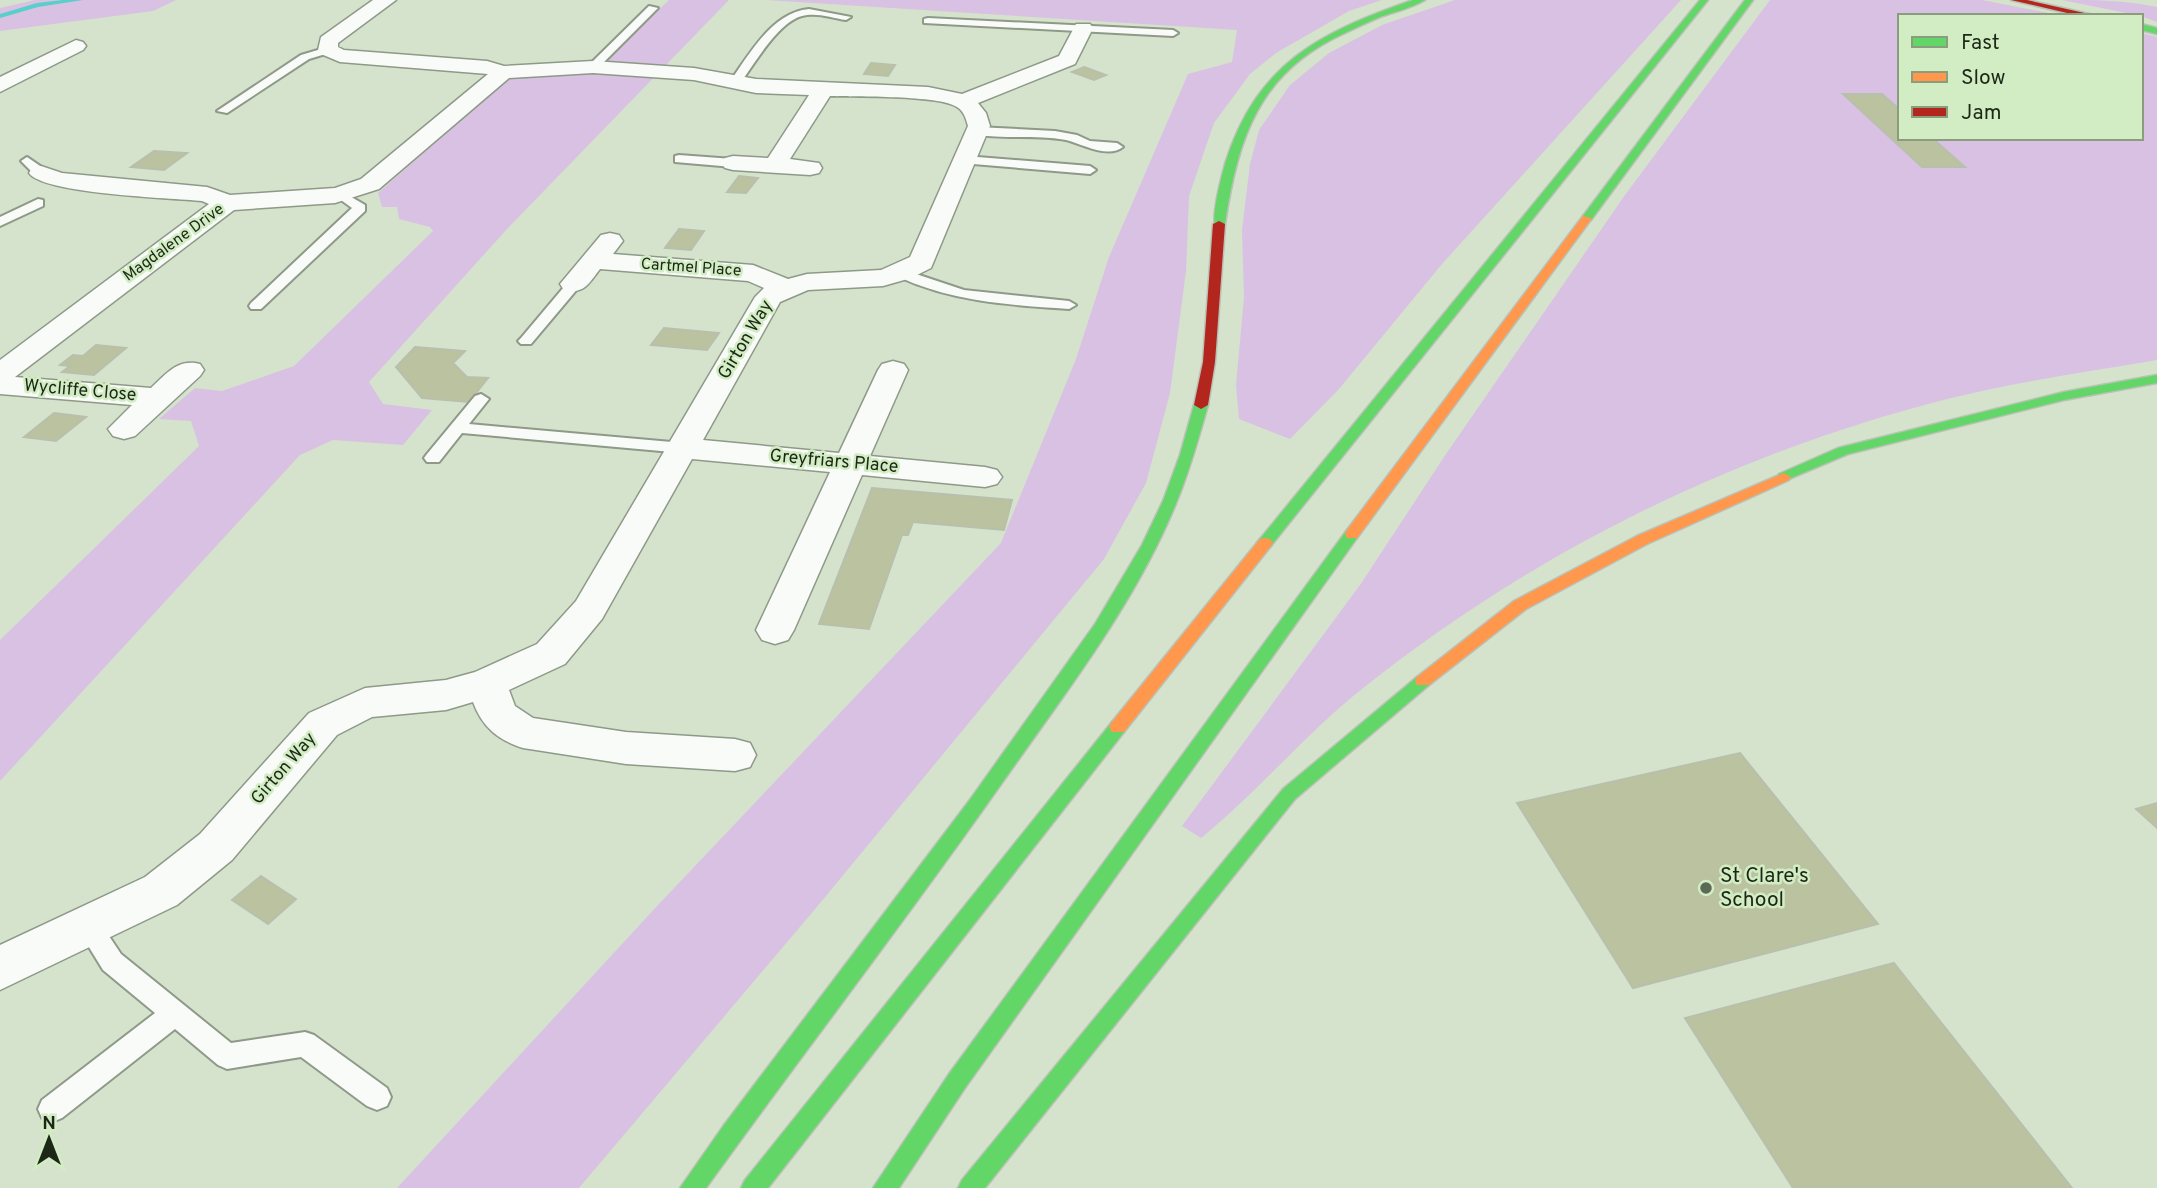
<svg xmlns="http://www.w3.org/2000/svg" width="2157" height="1188" viewBox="0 0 2157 1188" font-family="Overpass,sans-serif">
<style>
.green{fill:#d8c1e3}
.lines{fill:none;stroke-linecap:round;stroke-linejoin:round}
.stream{fill:#58cfc9;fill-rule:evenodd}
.building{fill:#bac29f;stroke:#b8c0ad;stroke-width:2}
.lane-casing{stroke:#8e9988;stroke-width:4}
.street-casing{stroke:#8e9988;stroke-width:3}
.fast-casing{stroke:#bac1b6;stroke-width:3}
.slow-casing{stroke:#bac1b6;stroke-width:3}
.jam-casing{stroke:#bac1b6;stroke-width:3}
.lane{fill:#f9fbf8;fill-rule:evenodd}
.street{fill:#f9fbf8;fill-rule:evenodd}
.fast{fill:#63d668;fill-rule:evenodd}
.slow{fill:#ff974d;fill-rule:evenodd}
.jam{fill:#b3261e;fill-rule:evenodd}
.poi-dot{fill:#5d6957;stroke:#d2edc3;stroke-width:2.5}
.labels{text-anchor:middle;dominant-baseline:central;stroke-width:5;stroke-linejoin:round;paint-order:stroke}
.far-street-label{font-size:16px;fill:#1d2717;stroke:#d2edc3}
.street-label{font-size:18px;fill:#1d2717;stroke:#d2edc3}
.near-poi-label{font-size:21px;fill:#1d2717;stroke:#d2edc3;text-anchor:start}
</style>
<rect width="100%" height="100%" fill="#d5e3cd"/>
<g class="green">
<path d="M35,0H176L153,11L0,31V8Z"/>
<path d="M669,0H729L507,229L369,382L383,404L432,410L403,445L333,440L300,455L0,781V640L199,446L191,421L159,419L195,388L222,391L294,366L433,231L430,227L399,219L397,207H382L378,193L509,78L529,73L590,74Z"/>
<path d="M766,0H1382L1349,11L1276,53L1250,74L1214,123L1189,196L1186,271L1170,393L1146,483L1104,559L821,902L579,1188H397L658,905L1001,543L1076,359L1109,257L1188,74L1232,62L1237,30Z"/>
<path d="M1455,0H1681L1442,264L1339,389L1290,439L1239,419L1236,385L1244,297L1242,230L1250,164L1259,130L1290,85L1329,53L1382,25Z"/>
<path d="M1770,0H1982L2064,16H1900V138H2141V33L2157,37V360C2087,372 2015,382 1947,399C1732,454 1535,551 1362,689C1304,735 1258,792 1201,838L1182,826L1360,585L1446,454L1625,195Z"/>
<path d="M2062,0C2095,0 2125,0 2157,7V22L2141,16Z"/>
</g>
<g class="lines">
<path class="stream" d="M63,0H83L38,7L0,18V14L37,3Z"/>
</g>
<g class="building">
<path d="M871,63L895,65L888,76L864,74Z"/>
<path d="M1084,67L1106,75L1094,80L1072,72Z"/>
<path d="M1843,94H1882L1900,110V138H1932L1965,167H1922Z"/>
<path d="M154,151L187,153L164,170L131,167Z"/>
<path d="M739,176L758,178L746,193L727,192Z"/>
<path d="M679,229L704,231L691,250L665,248Z"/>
<path d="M664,328L719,333L707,350L651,345Z"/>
<path d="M96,345L126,348L94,375L62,372L70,366L60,365L73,355L83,356Z"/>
<path d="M415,347L465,351L453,363L467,377L488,378L469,402L422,398L396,367Z"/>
<path d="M54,413L86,417L56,441L24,437Z"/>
<path d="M872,488L1012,500L1004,530L913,522L908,535H902L869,629L819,624Z"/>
<path d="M1740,753L1878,924L1633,988L1517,803Z"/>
<path d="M2157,803V828L2136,809Z"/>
<path d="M261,876L296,899L268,924L232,900Z"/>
<path d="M1894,963L2072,1188H1793L1685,1018Z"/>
</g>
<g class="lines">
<g class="lane-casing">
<g id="lane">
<path d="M649,6L658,8L597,69H589V65Z"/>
<path d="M809,9L851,17L846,20C832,18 816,12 802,16C778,22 753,66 739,85H731L729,83C749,55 772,12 809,9Z"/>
<path d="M928,18L1173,30L1178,33L1173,36L924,23V19Z"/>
<path d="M328,47L333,50L332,52L309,59L227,113L217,111L301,55Z"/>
<path d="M977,127L1055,131L1077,135L1090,141L1117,143L1123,147C1108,159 1082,144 1066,140C1035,134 1003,140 973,134V128Z"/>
<path d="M679,155L733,159L739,163L733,167L675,162V156Z"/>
<path d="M965,156L1090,166L1096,170L1090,174L961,163V157Z"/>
<path d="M27,157L46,170V176H36L21,161Z"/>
<path d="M341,191L365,205V211L261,309H251L249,306L251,303L352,208L334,195Z"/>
<path d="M38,199L43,200V206L0,226V217Z"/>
<path d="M904,270L964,290L1069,301L1076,305L1069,309C1010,305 953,302 899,277L897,274Z"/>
<path d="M574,280L581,284L579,287L531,344H521L518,341L521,338L569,281Z"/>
<path d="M481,394L489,399L469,424L683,443L691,448L683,453L462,433L439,462H427L424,458L427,454L475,396Z"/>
<path d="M88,915L97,918L121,954L231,1043L305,1032L314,1035L387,1088L391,1097L387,1106L377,1110L367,1106L301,1057L227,1069L218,1065L175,1029L62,1118L52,1122L42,1118L38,1109L42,1100L155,1013L103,970L76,926L79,918Z"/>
</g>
</g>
<g class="street-casing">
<g id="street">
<path d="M373,0H396L338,43V47L344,50L487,61L504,66L593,61L694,68L756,79L928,87L962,94L1059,56L1076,24H1090L1093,28L1075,64L978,103L986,113L990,126L931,268L911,278L883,286L808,290L780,302L703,440L839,453L878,370L882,364L893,361L904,364L908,370L870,456L985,467L997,470L1002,477L997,484L985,487L862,475L794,630L788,640L775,644L762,640L756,630L830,472L692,459L602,619L565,664L509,690L515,706L533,718L626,732L735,739L750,743L756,755L750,767L735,771L626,764L523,748C498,740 482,727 473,702L446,710L372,717L337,735L232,860L177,905L0,990V945L145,877L200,834L309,713L365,688L446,680L475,672L537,644L576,601L755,297L764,288L748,281L600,269C589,283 584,295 564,290L560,284L601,235L610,233L619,235L623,241L613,254L753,265L788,279L807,274L881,270L910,257L968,126C966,119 964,111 957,107C939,95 855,97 830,96L790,159L819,163L822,168L819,173L810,175L733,170L725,168L721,163L725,158L733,156L768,158L809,95L756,93L694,80L593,73L509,78L379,189L335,203L234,210L15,377L151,388C166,374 178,358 200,364L204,370L200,376L135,436L124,439L113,436L108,429L132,405L0,394V360L209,204L202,201C171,198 43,194 29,173L32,168L41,166L62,173L207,187L230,195L335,188L361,179L488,74L340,62L321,54L318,50L321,37Z"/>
<path d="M76,40L83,42L86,46L83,50L0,92V77Z"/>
</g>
</g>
<g class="fast-casing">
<g id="fast">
<path d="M1413,0H1425C1412,8 1394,12 1380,17C1368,22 1357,27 1345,33C1259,72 1238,137 1225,224L1215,226C1212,212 1221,179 1225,164C1257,63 1319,33 1413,0Z"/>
<path d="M1700,0H1708L1270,547H1260L1257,543L1260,539Z"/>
<path d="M1745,0H1753L1591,220H1583V216Z"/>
<path d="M2141,24L2157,28V34L2141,30Z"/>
<path d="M2157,375V383L2064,400L1848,454L1784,481L1777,477L1779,474L1838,448L2064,392Z"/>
<path d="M1201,401L1208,405C1199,437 1190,469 1177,501C1136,603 1065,693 1002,783C906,920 804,1052 706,1188H680L724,1125L969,801L1095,624L1142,545L1163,501L1180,455L1194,405Z"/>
<path d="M1352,529L1357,530L1359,534L1357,538L965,1088L899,1188H873L949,1074L1347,530Z"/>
<path d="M1423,675L1429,677L1431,681L1429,685L1295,799L985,1188H958L962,1180L1283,789L1417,677Z"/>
<path d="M1118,720L1124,722L1127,727L1124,732L768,1188H741L745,1180L1112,722Z"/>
</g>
</g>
<g class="slow-casing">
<g id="slow">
<path d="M1583,216L1592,218L1357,538H1347L1345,534L1347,530Z"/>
<path d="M1784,473L1791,477L1789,480L1647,544L1526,609L1429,685H1417L1415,681L1417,677L1514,601L1637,536Z"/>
<path d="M1265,538L1270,539L1273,543L1270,547L1124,732H1112L1109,727L1112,722L1260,539Z"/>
</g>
</g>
<g class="jam-casing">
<g id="jam">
<path d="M2011,0H2027L2098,16H2080Z"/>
<path d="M1219,221L1225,224L1215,362L1208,405L1201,409L1194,405L1203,362L1213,224Z"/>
</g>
</g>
<use href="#lane" class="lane"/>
<use href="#street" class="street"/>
<use href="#fast" class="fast"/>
<use href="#slow" class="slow"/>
<use href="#jam" class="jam"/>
</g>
<circle class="poi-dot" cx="1706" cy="888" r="7"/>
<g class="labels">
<g class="far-street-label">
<text transform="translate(174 243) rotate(-36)">Magdalene Drive</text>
<text transform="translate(691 268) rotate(4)">Cartmel Place</text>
</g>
<g class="street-label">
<text transform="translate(746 340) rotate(-59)">Girton Way</text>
<text transform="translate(80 391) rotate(5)">Wycliffe Close</text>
<text transform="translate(834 462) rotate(5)">Greyfriars Place</text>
<text transform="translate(284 769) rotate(-49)">Girton Way</text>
</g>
<g class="near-poi-label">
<text x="1720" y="876">St Clare's<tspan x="1720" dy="24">School</tspan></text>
</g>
</g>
<rect x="1898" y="14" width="245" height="126" fill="#d2edc3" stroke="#8a9e7e" stroke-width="2"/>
<rect x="1912" y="37" width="35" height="10" fill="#63d668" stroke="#8a9e7e" stroke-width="2"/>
<text x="1961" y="49" font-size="21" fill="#1d2717">Fast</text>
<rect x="1912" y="72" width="35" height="10" fill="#ff974d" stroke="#8a9e7e" stroke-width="2"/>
<text x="1961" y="84" font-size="21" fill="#1d2717">Slow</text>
<rect x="1912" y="107" width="35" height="10" fill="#b3261e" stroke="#8a9e7e" stroke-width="2"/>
<text x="1961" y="119" font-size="21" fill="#1d2717">Jam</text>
<g transform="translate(49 1139)" stroke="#d2edc3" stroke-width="5" paint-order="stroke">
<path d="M0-5L12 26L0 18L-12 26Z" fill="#1d2717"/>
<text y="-10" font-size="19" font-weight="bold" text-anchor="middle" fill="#1d2717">N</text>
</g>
</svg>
